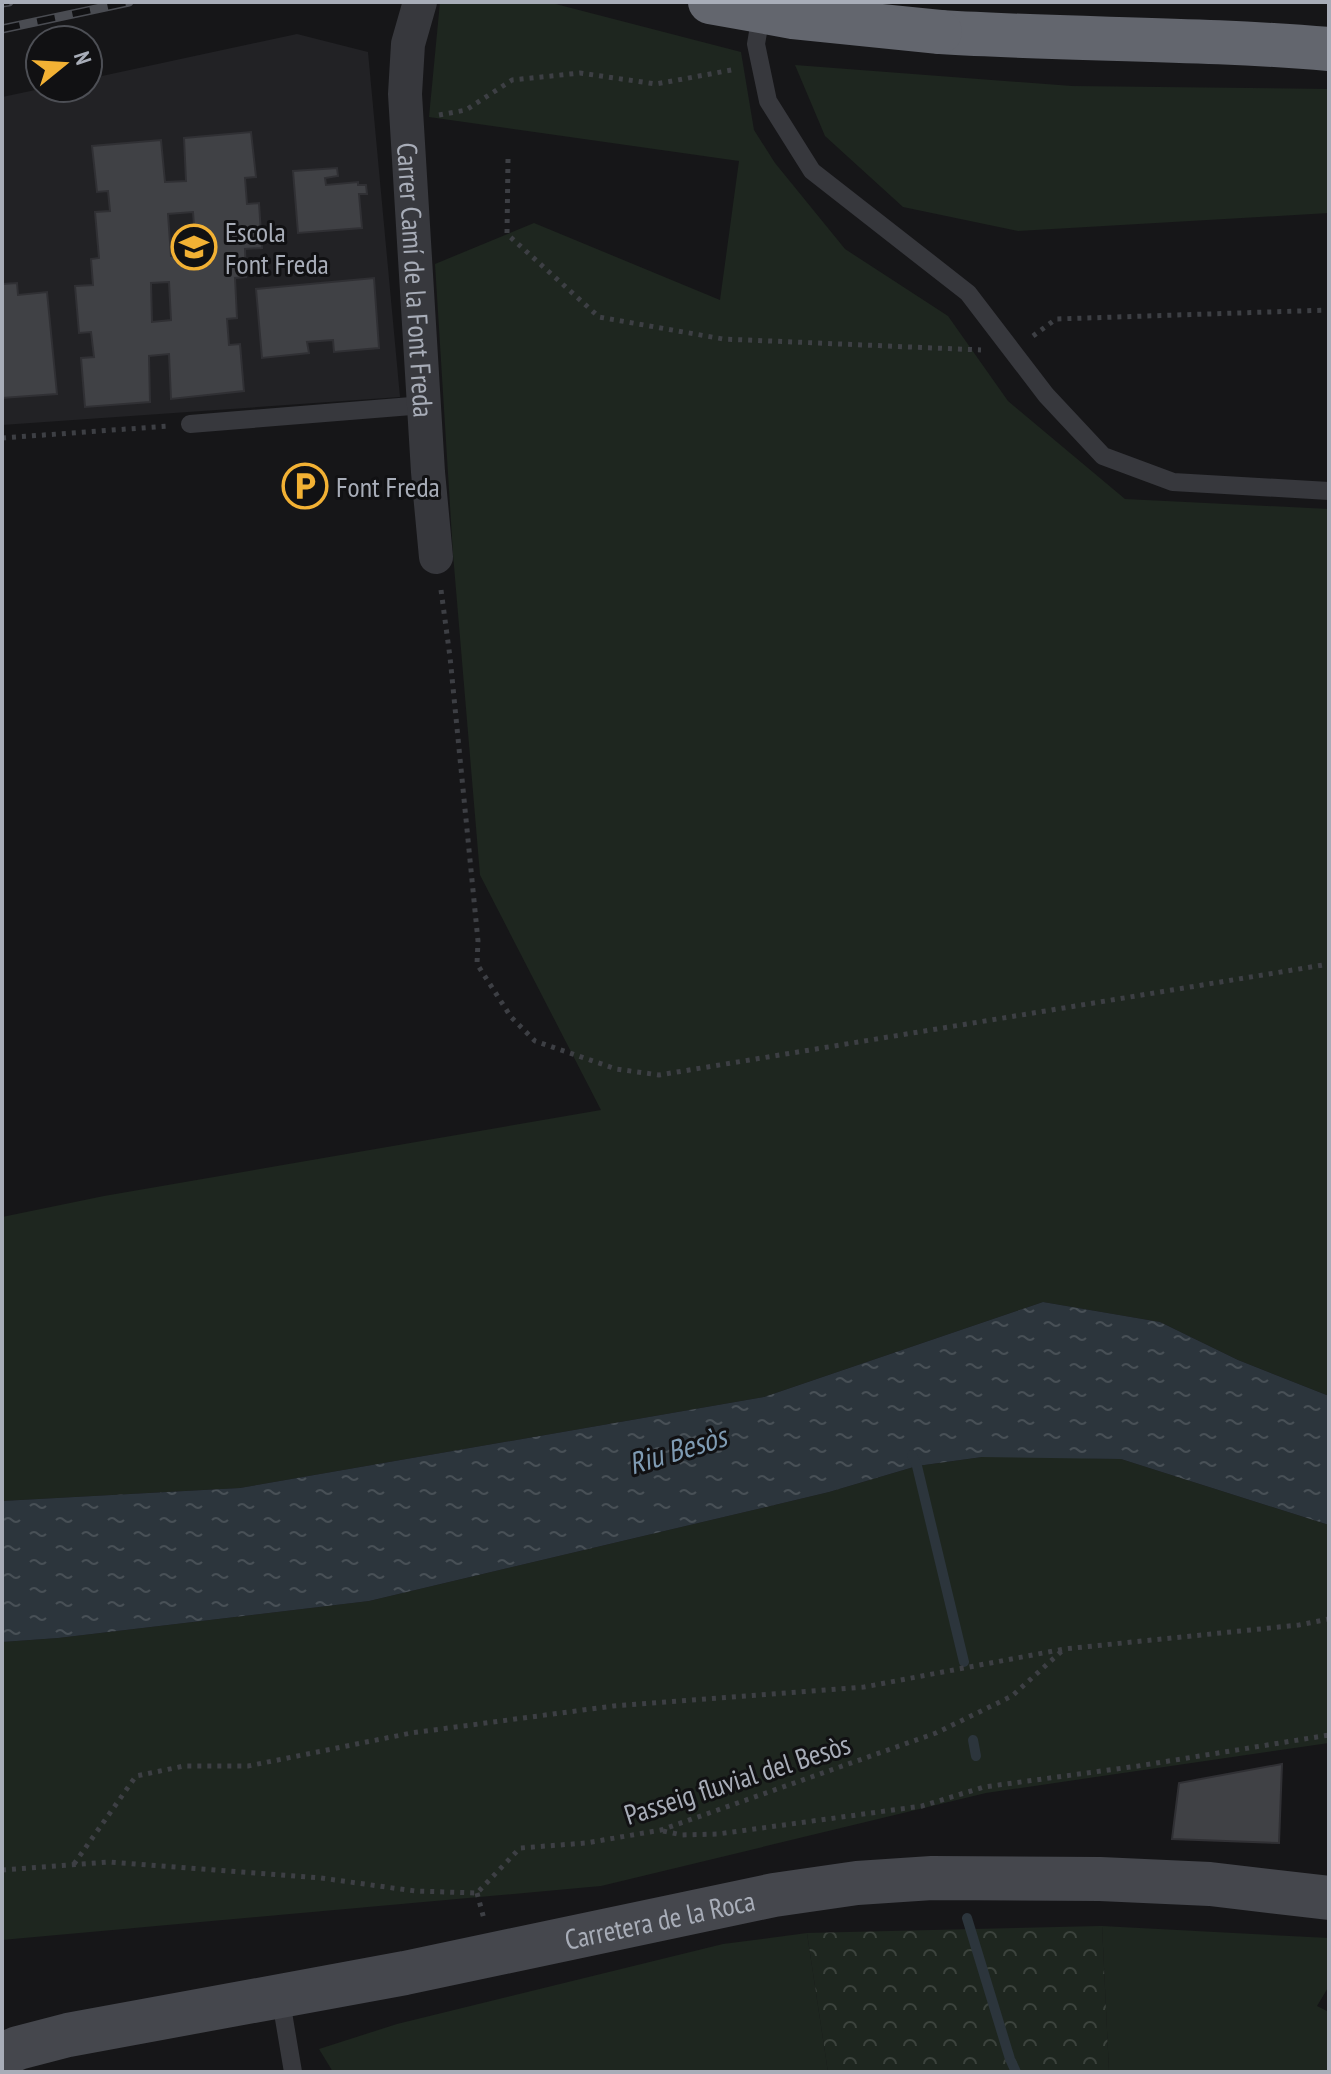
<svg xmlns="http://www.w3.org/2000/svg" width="1331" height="2074" viewBox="0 0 1331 2074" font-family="'PT Sans Narrow',sans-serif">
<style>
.built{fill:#222225}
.green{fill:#1e261f}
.forest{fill:url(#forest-crowns)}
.water{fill:url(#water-ripples)}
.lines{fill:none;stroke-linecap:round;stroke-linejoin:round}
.stream{stroke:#2c353c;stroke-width:10}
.building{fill:#404145;stroke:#303034;stroke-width:2;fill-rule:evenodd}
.path{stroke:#3d3f44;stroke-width:5;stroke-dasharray:4 6;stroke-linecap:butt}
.lane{stroke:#37383d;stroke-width:18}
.street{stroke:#37383d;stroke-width:34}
.secondary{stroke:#45474d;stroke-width:44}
.highway{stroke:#63666e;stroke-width:44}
.rail-casing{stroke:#4a4c52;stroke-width:9}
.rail{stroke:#111113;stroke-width:6;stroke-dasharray:18;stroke-linecap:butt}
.highway-bridge{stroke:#63666e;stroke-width:44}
.labels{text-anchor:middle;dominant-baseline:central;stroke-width:6;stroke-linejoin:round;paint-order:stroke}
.poi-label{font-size:28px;fill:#a8adb8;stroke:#111113;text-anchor:start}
.street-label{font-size:28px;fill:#a8adb8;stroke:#111113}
.water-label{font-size:30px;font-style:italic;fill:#7f9bb3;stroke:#111113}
</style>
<defs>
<pattern id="forest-crowns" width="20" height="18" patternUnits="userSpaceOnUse" patternTransform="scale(2)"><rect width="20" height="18" fill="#1e261f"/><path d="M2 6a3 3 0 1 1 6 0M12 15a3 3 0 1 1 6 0" fill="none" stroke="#3c433d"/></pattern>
<pattern id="water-ripples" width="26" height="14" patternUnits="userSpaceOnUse" patternTransform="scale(2)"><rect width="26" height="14" fill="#2c353c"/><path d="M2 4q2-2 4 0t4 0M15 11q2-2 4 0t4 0" fill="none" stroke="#485056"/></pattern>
</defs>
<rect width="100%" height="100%" fill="#161618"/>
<path class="built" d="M297,34L368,52L400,397L2,425V97L45,88H88V79Z"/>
<g class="green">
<path d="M440,2H548L741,52L754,130L775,163L845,249L948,316L1008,401L1125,499L1329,509V1396L1238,1360L1160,1322L1043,1302L764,1397L240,1488L2,1501V1217L104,1196L601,1110L480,875L453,554L435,264L534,223L720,300L739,161L429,117Z"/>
<path d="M795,65L1072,86L1329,89V213L1018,231L903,207L825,136Z"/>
<path d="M1010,1456L1121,1459L1329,1525V1743L986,1793L601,1886L2,1940V1642L58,1638L369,1601L829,1492L917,1466L982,1457Z"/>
<path d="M1102,1926L1329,1938V1986L1317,2006L1329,2012V2072H1109Z"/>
<path d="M807,1933L828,2072H333L319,2049L397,2024L723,1944Z"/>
</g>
<path class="forest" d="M1102,1926L1109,2072H828L807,1933Z"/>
<path class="water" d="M1043,1302L1160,1322L1238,1360L1329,1396V1525L1121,1459L982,1457L917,1466L829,1492L369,1601L58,1638L2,1642V1501L240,1488L764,1397Z"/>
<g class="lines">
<g class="stream">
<path d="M912,1455L917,1466L964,1662"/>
<path d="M973,1740L976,1756"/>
<path d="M967,1918L1010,2059L1016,2072"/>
</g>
</g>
<g class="building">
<path d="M251,132L256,177L245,178L247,204L259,203L262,248L245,249L246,277L235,278L237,318L227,319L229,345L240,344L244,391L171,399L169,354L149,356L150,402L85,407L81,358L94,357L91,332L79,333L75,286L93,285L91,259L99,258L95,212L110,211L108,191L97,192L92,146L161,140L165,182L186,181L184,138ZM193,212L196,254L171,256L168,214ZM169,282L171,320L152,322L151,283Z"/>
<path d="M337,168L338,176L325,178L326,185L358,182V185H366L367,194H359L362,228L298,233L293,171Z"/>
<path d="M374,278L379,348L334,352L333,340L307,342L309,353L262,358L256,289Z"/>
<path d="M17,283L18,295L47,292L57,394L2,398V284Z"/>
<path d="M1282,1764L1279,1843L1172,1839L1179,1783Z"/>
</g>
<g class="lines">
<g class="path">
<path d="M439,115L466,110L512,80L580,73L656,84L737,69"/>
<path d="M508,159L507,234L599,317L723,339L981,350"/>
<path d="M1033,336L1056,319L1329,310"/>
<path d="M2,438L169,426"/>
<path d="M441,590L450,657L478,941L477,964L511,1017L535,1041L616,1069L659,1075L1329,964"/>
<path d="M663,1831L682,1835L718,1834L922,1806L984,1787L1138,1766L1329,1735"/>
<path d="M74,1864L136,1776L184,1766H248L411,1733L613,1706L864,1687L1064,1649L1299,1625L1329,1619"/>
<path d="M2,1870L109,1862L321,1878L415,1891L477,1893L520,1848L586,1843L661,1830L936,1733L1012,1696L1064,1649"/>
<path d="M477,1893L484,1919"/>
</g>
<g class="lane">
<path d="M762,9L756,44L768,101L812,171L968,293L1046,395L1103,456L1173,482L1329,491"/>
<path d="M190,424L424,405"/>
<path d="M280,1995L293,2072"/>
</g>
<path class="street" id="s1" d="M420,2L408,44L405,94L428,472L436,557"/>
<path class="secondary" id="s2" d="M2,2055L18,2048L68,2035L405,1973L774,1895L857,1883L932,1878L1100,1879L1210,1884L1329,1898"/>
<path class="highway" d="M940,32C1070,40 1200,38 1329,49"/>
<g class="rail-casing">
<g id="rail">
<path d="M2,3L9,2"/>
<path d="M2,29L129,2"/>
</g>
</g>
<use href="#rail" class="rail"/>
<path class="highway-bridge" d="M710,2L793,17L940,32"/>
</g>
<defs>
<g id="school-ring" transform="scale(2.3)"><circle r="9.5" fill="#111113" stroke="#f2b134" stroke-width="1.5"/><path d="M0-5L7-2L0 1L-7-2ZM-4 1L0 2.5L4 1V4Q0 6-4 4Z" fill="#f2b134"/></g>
<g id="parking-ring" transform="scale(2.3)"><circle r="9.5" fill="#111113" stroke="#f2b134" stroke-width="1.5"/><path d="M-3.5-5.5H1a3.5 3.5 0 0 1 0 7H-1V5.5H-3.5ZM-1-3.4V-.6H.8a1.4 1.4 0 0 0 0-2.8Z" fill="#f2b134"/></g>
</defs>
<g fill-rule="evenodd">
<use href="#school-ring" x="194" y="247"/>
<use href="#parking-ring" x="305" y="486"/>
</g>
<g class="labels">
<g class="poi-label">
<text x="225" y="231">Escola<tspan x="225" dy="32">Font Freda</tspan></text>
<text x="336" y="486">Font Freda</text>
</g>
<g class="street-label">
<text stroke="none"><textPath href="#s1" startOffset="280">Carrer Camí de la Font Freda</textPath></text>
<text transform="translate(737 1779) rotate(-18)">Passeig fluvial del Besòs</text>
<text stroke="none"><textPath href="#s2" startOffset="672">Carretera de la Roca</textPath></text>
</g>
<g class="water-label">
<text transform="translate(677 1449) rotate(-17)">Riu Besòs</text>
</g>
</g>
<rect width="1331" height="2074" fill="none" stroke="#a8adb8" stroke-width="8"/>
<g transform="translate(64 64) rotate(72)"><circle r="38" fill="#111113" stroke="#4d4f55" stroke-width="2"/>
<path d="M0-6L14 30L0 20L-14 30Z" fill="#f2b134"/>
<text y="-12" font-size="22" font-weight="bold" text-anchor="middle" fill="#a8adb8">N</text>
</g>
</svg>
